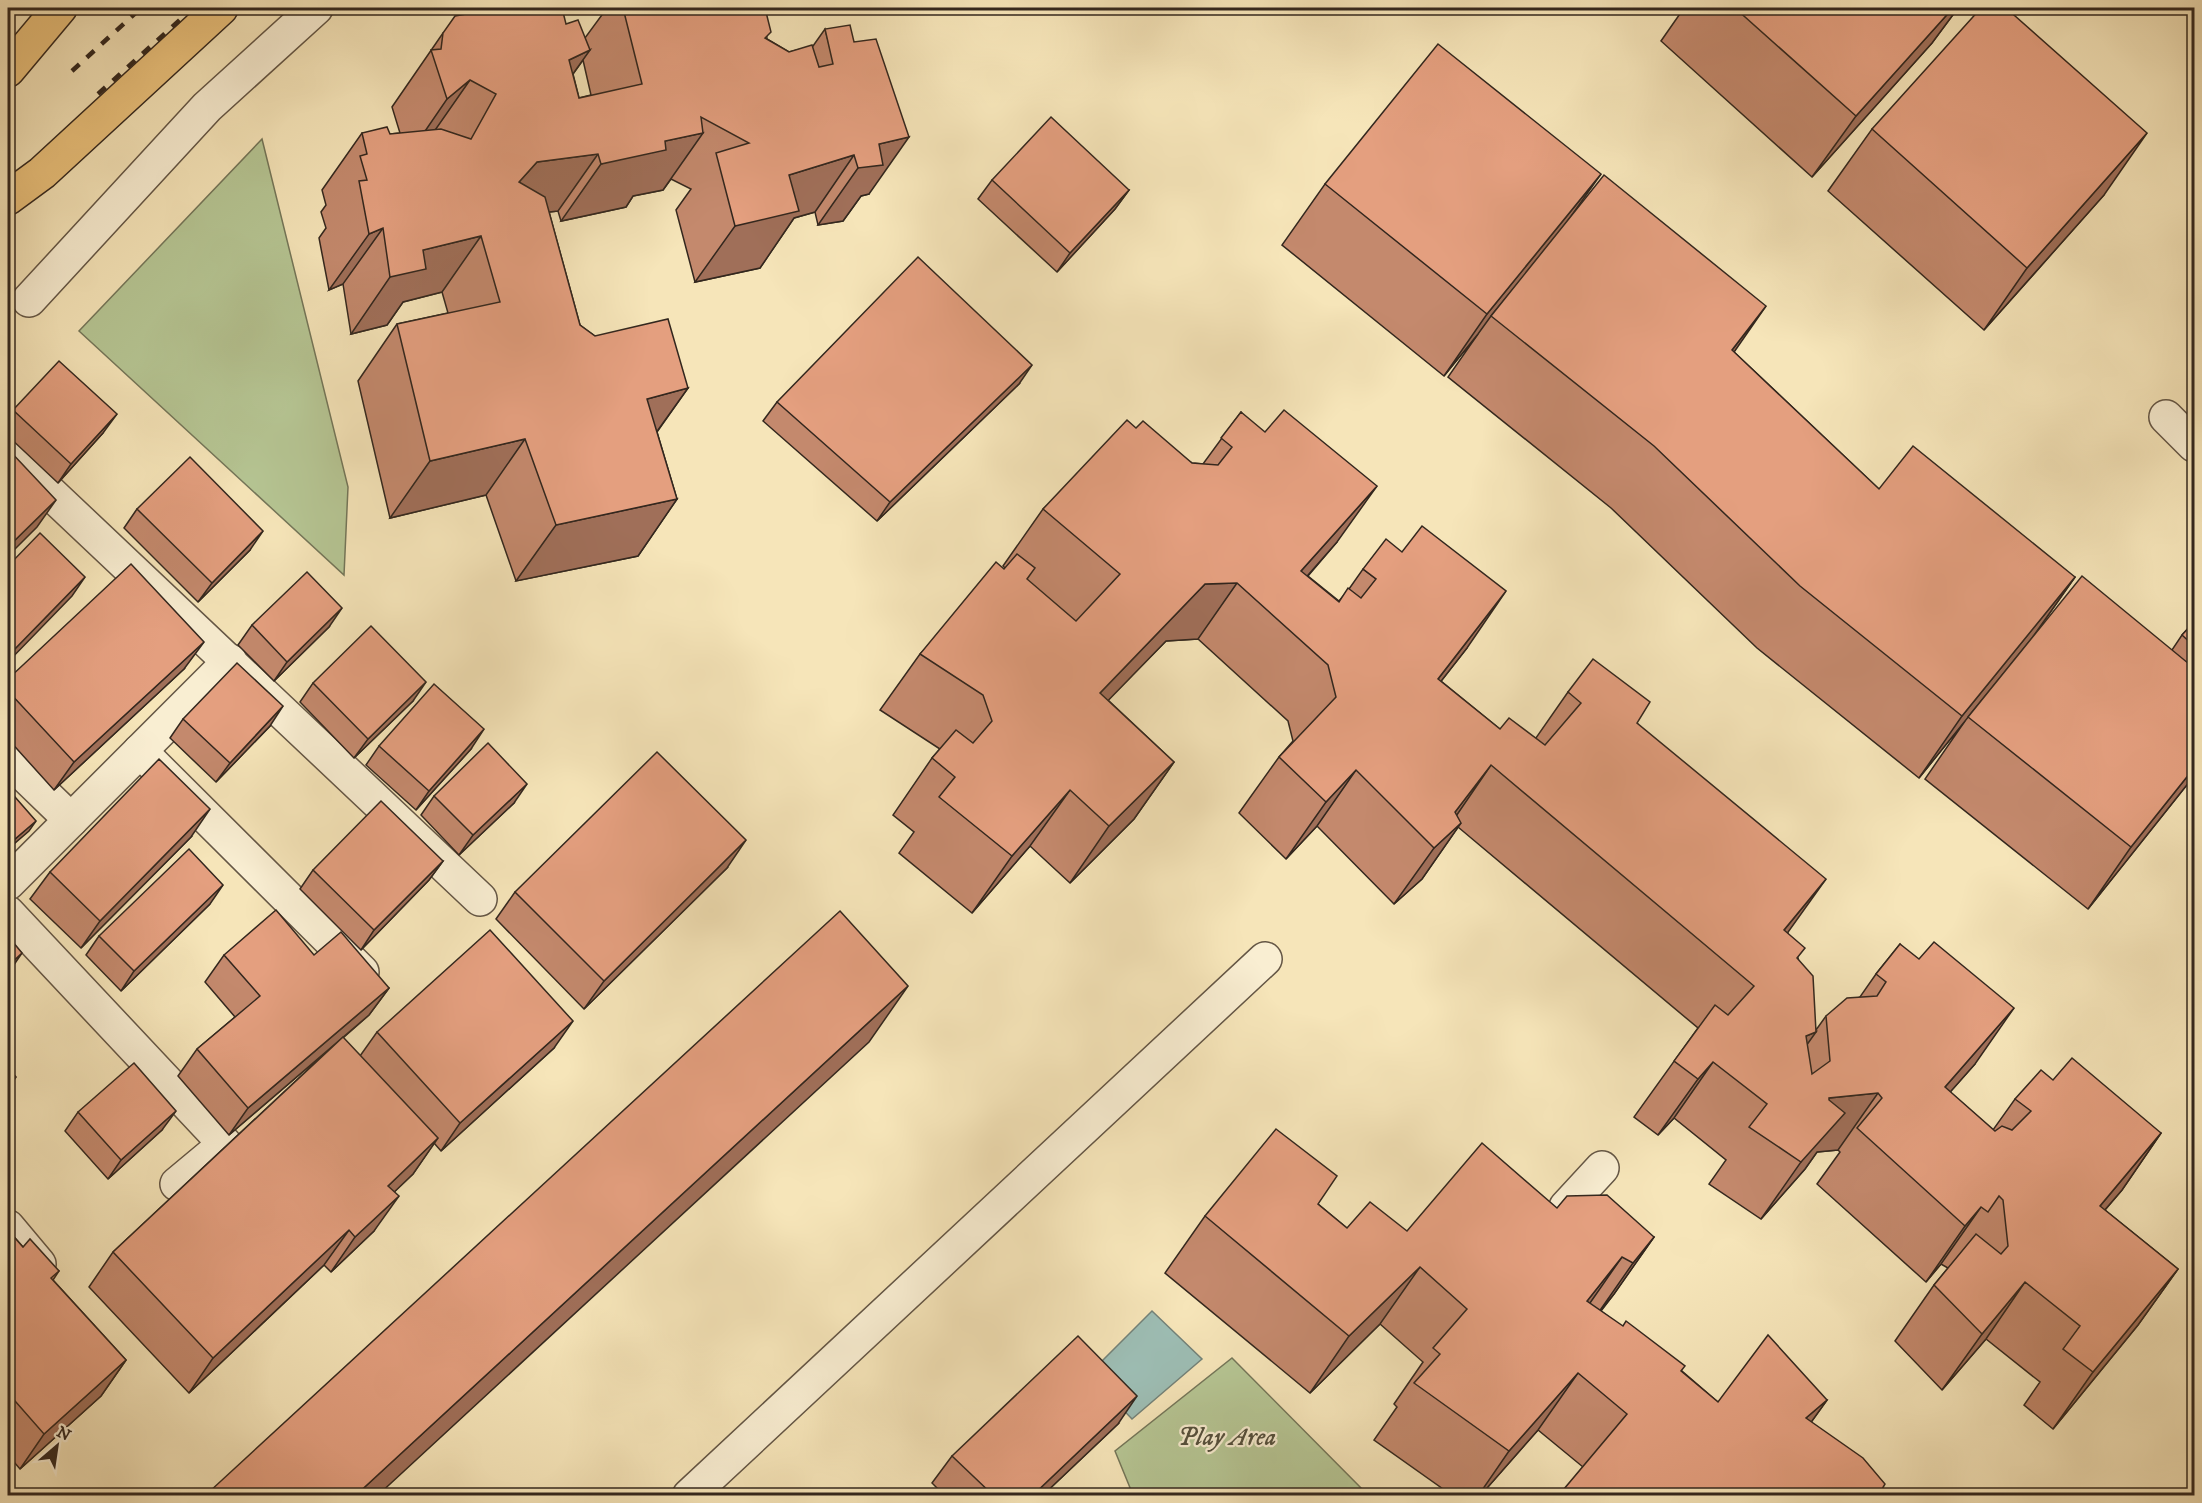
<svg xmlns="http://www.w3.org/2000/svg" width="2202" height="1503" viewBox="0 0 2202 1503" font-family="'IM FELL DW Pica',serif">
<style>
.green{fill:#b6c694;stroke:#747659;stroke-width:1.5}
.water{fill:#9dbeb5;stroke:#738279;stroke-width:1.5}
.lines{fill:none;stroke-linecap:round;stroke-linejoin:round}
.street-casing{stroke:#645645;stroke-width:36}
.primary-casing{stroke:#33271e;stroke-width:36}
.street{stroke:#f9eed2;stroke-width:33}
.primary{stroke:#ebc27c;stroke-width:33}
.rail{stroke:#33271e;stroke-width:4.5;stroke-dasharray:10 10;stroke-linecap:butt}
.wall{fill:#c4896d;stroke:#33271e;stroke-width:1.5;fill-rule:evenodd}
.shaded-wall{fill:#a06f59;stroke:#33271e;stroke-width:1.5}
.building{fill:#e49f7f;stroke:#33271e;stroke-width:1.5}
.labels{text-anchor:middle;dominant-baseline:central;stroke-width:4.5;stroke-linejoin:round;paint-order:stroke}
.park-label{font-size:26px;font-style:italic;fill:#544f3c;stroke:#f9eed2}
</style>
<rect width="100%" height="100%" fill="#f6e5b9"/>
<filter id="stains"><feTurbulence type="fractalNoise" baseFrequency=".00333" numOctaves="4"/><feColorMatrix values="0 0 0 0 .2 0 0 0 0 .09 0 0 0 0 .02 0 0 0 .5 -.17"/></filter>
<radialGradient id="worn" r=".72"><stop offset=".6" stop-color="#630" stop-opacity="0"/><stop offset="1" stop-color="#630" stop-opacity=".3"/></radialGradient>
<g class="green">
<path d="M262,139L348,487L344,575L79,331Z"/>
<path d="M1232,1358L1368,1495H1133L1115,1451Z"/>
</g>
<path class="water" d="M1152,1311L1202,1359L1132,1419L1089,1374Z"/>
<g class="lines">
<g class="street-casing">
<g id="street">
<path d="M29,300L207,107L316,8"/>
<path d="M2166,417L2194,445"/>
<path d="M8,453L480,899"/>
<path d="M140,751L362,972"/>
<path d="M8,759L71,820"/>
<path d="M8,883L230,661"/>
<path d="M8,913L225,1144L177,1184"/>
<path d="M1566,1207L1602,1168"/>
<path d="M8,1227L39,1264"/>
<path d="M689,1496L1265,959"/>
</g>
</g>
<g class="primary-casing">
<g id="primary">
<path d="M8,70L60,8"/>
<path d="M8,198L42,173L221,8"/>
</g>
</g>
<use href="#street" class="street"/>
<use href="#primary" class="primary"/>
<g class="rail">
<path d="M72,71L141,8"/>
<path d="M98,94L193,8"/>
</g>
</g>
<g class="wall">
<path d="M607,8H765L767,39L789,52L813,46L825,29L869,194L861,196L843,221L818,225L815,212L794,218L760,268L695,282L676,210L691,189L671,179L663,190L633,196L626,207L561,221L558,211L549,212L580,325L595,336L688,388L657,432L677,499L638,556L516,581L486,495L390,518L358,381L397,324L448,313L442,292L403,302L387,325L351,334L343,284L329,290L319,238L326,228L321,212L326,205L322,190L362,133L390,134L400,133L392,107L443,33L566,24L585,38ZM583,60L591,95L579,98L573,74Z"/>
<path d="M1684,8H1958L1932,43L1812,177L1661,41Z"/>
<path d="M1872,129L2104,195L1984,330L1828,191Z"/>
<path d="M992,180L1129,190L1115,209L1057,272L978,199Z"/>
<path d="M1325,184L1570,218L1734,352L1879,489L2075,577L2035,634L2172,650L2182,635L2194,622V776L2088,909L1925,779L1965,721L1919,778L1757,648L1611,508L1448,377L1478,334L1444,376L1282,245Z"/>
<path d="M1019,384L877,521L763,421L777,402Z"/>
<path d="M13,410L103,433L58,483L8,436V418Z"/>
<path d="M1241,412L1337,542L1308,576L1339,601L1349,589L1363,569L1467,648L1441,681L1500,729L1536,738L1568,692L1637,723L1788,933L1798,958L1816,1030L1826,1016L1860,997L1876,974L1900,944L1975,1064L1950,1092L1993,1130L2015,1099L2053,1080L2161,1133L2122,1190L2105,1210L2178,1269L2138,1325L2053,1429L2024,1405L2040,1382L1986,1339L1942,1390L1895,1341L1934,1285L1948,1268L1941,1264L1926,1282L1817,1184L1840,1152L1838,1150L1817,1152L1805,1169L1761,1219L1709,1184L1726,1160L1674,1118L1658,1135L1634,1117L1698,1028L1458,827L1422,879L1394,904L1317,826L1286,859L1239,813L1279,757L1293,741L1288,721L1198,639L1166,641L1108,700L1174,762L1134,819L1070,883L1030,846L972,913L899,853L914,832L893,815L932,758L940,749L880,710L920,654L1004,569L1005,568L1003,566L1043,509L1136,428L1192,463L1203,464Z"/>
<path d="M137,509L250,550L198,602L124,528Z"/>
<path d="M252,625L329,627L274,681L238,645Z"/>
<path d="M184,669L54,790L8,739V679Z"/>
<path d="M313,683L413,701L354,758L300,702Z"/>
<path d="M183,719L270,726L216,782L170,738Z"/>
<path d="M379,746L471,749L416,810L366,765Z"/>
<path d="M434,796L514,803L459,855L421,815Z"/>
<path d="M191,837L81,948L30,899L50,872Z"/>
<path d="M443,861L429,880L361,950L300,889L313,870Z"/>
<path d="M727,868L584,1009L496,919L515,892Z"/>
<path d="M210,904L121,991L86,955L99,936Z"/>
<path d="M224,955H314L389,988L369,1015L343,1038L360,1056L377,1032L554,1048L441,1151L434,1143L413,1174L394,1192L374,1231L331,1272L324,1265L189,1393L89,1287L113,1252L334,1045L229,1135L178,1076L197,1049L235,1017L205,982Z"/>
<path d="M78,1112L162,1130L108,1179L65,1131Z"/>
<path d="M1318,1204L1347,1228L1407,1231L1557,1208L1654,1237L1614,1294L1601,1311L1682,1371L1718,1402L1827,1400L1811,1422L1878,1496H1560L1583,1467L1538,1430L1480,1496H1453L1374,1440L1397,1407L1394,1404L1423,1362L1380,1324L1310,1393L1165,1273L1205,1216Z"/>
<path d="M8,1230L23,1247L59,1271L53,1280L126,1360L101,1396L20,1469L8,1455Z"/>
<path d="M1118,1424L1042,1496H945L932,1483L952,1456Z"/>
</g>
<g class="shaded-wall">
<path d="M1953,8H1958L1932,43L1812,177L1856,116Z"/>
<path d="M590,50L550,106L569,60Z"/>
<path d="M470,80L431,136L408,156L447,99Z"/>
<path d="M703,133L663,190L633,196L626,207L561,221L601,164L665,141Z"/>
<path d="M2147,133L2104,195L1984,330L2027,268Z"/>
<path d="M909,137L869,194L861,196L843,221L818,225L858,168L879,144Z"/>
<path d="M598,154L558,211L498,218L480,238L519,182L537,162Z"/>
<path d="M854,155L815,212L794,218L760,268L695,282L735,226L789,175Z"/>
<path d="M1601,174L1557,236L1491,316L1478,334L1444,376L1487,314Z"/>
<path d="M1129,190L1115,209L1057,272L1070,253Z"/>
<path d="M383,228L343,284L329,290L369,234Z"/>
<path d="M481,236L442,292L403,302L387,325L351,334L390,277L423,250Z"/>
<path d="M1766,306L1723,368L1732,350Z"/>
<path d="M1032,365L1019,384L877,521L890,502Z"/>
<path d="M688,388L648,444L647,399Z"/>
<path d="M117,414L103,433L58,483L71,464Z"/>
<path d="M525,439L486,495L390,518L430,461Z"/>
<path d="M1377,486L1337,542L1273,615L1301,571Z"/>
<path d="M677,499L638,556L516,581L556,525Z"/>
<path d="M56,500L37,527L8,556V547Z"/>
<path d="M263,531L250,550L198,602L212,583Z"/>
<path d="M85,577L72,596L8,662V656Z"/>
<path d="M2075,577L2032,638L1919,778L1962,716Z"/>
<path d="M1237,583L1198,639L1166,641L1061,749L1100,693L1205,584Z"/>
<path d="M1506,591L1467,648L1399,735L1438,679Z"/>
<path d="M342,608L329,627L274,681L287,662Z"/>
<path d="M204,642L184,669L54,790L74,762Z"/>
<path d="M426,682L413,701L354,758L368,739Z"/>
<path d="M283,706L270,726L216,782L230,763Z"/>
<path d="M484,729L471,749L416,810L429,791Z"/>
<path d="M1174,762L1134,819L1070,883L1109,826Z"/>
<path d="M1491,765L1452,822L1455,812Z"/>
<path d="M2194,768V776L2088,909L2131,847Z"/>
<path d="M1356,770L1317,826L1286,859L1326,802Z"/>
<path d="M527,784L514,803L459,855L473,835Z"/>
<path d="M1070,790L1030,846L972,913L1012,856Z"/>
<path d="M210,809L191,837L81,948L100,921Z"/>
<path d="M36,821L29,831L8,849V845Z"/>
<path d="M1461,823L1422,879L1394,904L1434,848Z"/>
<path d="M746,840L727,868L584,1009L604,981Z"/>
<path d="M443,861L429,880L361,950L374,930Z"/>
<path d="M1826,879L1786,935L1784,930Z"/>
<path d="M223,885L210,904L121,991L134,971Z"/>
<path d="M22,953L9,972L8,973V966Z"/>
<path d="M908,986L869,1042L377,1496H355Z"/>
<path d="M389,988L369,1015L229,1135L248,1108Z"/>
<path d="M2014,1008L1975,1064L1905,1143L1945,1087Z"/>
<path d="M573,1021L554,1048L441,1151L460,1123Z"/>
<path d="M1816,1032L1776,1088L1806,1036Z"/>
<path d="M1713,1062L1674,1118L1658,1135L1698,1079Z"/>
<path d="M16,1077L8,1089V1084Z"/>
<path d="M1878,1093L1838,1150L1817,1152L1805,1169L1761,1219L1801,1162L1829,1098Z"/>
<path d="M176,1111L162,1130L108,1179L121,1160Z"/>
<path d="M2161,1133L2122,1190L2060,1262L2100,1206Z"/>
<path d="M438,1138L413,1174L364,1221L388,1186Z"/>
<path d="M399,1196L374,1231L331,1272L355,1237Z"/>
<path d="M1981,1207L1941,1264L1926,1282L1965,1226Z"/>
<path d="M349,1230L324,1265L189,1393L213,1358Z"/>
<path d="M1654,1237L1614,1294L1594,1319L1633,1263Z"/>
<path d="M1622,1257L1583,1313L1587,1301Z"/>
<path d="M1420,1267L1380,1324L1310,1393L1349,1336Z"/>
<path d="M2178,1269L2138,1325L2053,1429L2093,1372Z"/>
<path d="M2025,1282L1986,1339L1942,1390L1982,1334Z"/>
<path d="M126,1360L101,1396L20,1469L44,1434Z"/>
<path d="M1578,1373L1538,1430L1480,1496H1478L1509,1451Z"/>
<path d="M1137,1396L1118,1424L1042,1496H1032Z"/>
<path d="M1827,1400L1787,1456L1806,1418Z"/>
</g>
<g class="building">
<path d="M500,8H562L566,24L578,20L590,50L569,60L579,98L642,84L623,8H765L771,32L765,38L789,52L812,45L819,67L833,64L825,29L850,25L854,42L876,39L909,137L879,144L883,165L858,168L854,155L789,175L799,211L735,226L716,153L749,143L701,117L703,133L665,141L666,150L601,164L598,154L537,162L519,182L545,197L580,325L595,336L668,319L688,388L647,399L677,499L556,525L525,439L430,461L397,324L500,302L481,236L423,250L426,269L390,277L383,228L369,234L359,181L367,180L360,156L367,154L362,133L387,127L390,134L441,129L471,139L496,94L470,80L447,99L431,50L441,49L443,33L455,16Z"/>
<path d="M1735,8H1953L1856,116Z"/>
<path d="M1981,8H2006L2147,133L2027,268L1872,129Z"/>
<path d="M1438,44L1601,174L1487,314L1325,184Z"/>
<path d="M1051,117L1129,190L1070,253L992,180Z"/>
<path d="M1604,175L1766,306L1732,350L1879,489L1913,446L2075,577L1962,716L1800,586L1654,446L1491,316Z"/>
<path d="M918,257L1032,365L890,502L777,402Z"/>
<path d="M59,361L117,414L71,464L13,410Z"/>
<path d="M1284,410L1377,486L1301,571L1339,602L1348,588L1361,598L1376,579L1363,569L1386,539L1402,552L1422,526L1506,591L1438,679L1500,729L1509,718L1545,745L1581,703L1568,692L1593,659L1650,702L1637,723L1826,879L1784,930L1805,948L1797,958L1813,976L1816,1032L1806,1036L1812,1074L1830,1061L1826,1016L1847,998L1877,996L1886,982L1876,974L1900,944L1919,959L1934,942L2014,1008L1945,1087L1995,1131L2002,1126L2012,1130L2031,1111L2015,1099L2041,1070L2053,1080L2072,1058L2161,1133L2100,1206L2178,1269L2093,1372L2063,1349L2080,1326L2025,1282L1982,1334L1934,1285L1976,1234L2001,1254L2008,1246L2003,1200L1999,1196L1988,1212L1981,1207L1965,1226L1857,1128L1882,1098L1878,1093L1829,1098V1100L1845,1113L1801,1162L1749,1127L1767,1104L1713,1062L1698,1079L1674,1061L1715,1005L1728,1015L1754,986L1491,765L1455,812L1461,823L1434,848L1356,770L1326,802L1279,757L1336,697L1328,665L1237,583L1205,584L1100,693L1174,762L1109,826L1070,790L1012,856L939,797L955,777L932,758L956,730L973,743L992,721L983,695L920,654L996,562L1004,569L1017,554L1035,568L1027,579L1076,621L1120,574L1043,509L1127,420L1136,428L1143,421L1192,463L1218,465L1232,447L1221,438L1241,412L1265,432Z"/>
<path d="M8,449L56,500L8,547Z"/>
<path d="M190,457L263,531L212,583L137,509Z"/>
<path d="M40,533L85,577L8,656V566Z"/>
<path d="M131,564L204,642L74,762L8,691V679Z"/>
<path d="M307,572L342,608L287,662L252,625Z"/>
<path d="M2082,576L2194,668V768L2131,847L1968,717Z"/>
<path d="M2194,622V646L2182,635Z"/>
<path d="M371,626L426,682L368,739L313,683Z"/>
<path d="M237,663L283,706L230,763L183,719Z"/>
<path d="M434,684L484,729L429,791L379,746Z"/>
<path d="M488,743L527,784L473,835L434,796Z"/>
<path d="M657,752L746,840L604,981L515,892Z"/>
<path d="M159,759L210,809L100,921L50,872Z"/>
<path d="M8,789L36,821L8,845Z"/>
<path d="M381,801L443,861L374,930L313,870Z"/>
<path d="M189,849L223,885L134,971L99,936Z"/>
<path d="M276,910L314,955L341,932L389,988L248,1108L197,1049L260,996L224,955Z"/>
<path d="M840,911L908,986L355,1496H212L209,1492Z"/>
<path d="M490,930L573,1021L460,1123L377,1032Z"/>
<path d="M8,936L22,953L8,966Z"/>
<path d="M343,1037L438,1138L388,1186L399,1196L355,1237L349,1230L213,1358L113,1252Z"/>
<path d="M134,1063L176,1111L121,1160L78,1112Z"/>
<path d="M8,1067L16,1077L8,1084Z"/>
<path d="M1276,1129L1337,1176L1318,1204L1347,1228L1370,1202L1407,1231L1482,1143L1557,1208L1567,1196L1607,1195L1654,1237L1633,1263L1622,1257L1587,1301L1623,1326L1626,1321L1685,1366L1681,1371L1718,1402L1768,1335L1827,1400L1806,1418L1863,1458L1885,1484L1878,1496H1573L1564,1489L1627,1414L1578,1373L1509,1451L1414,1383L1440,1354L1433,1348L1467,1309L1420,1267L1349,1336L1205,1216Z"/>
<path d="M8,1230L23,1247L30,1239L59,1271L51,1278L126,1360L44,1434L8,1393Z"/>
<path d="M1078,1336L1137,1396L1032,1496H994L952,1456Z"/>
</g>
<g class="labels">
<g class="park-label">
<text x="1227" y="1437">Play Area</text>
</g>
</g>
<rect width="2202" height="1503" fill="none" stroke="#f6e5b9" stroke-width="30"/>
<rect x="9" y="9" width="2184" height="1485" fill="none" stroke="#33271e" stroke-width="3"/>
<rect x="15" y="15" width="2172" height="1473" fill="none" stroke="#33271e" stroke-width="1.5"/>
<g transform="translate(57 1446) rotate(29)" stroke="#f9eed2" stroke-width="4.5" paint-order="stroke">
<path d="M0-4.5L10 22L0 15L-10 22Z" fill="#33271e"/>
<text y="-9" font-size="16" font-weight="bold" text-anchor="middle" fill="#33271e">N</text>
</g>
<rect width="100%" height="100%" filter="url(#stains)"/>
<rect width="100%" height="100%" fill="url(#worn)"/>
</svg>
